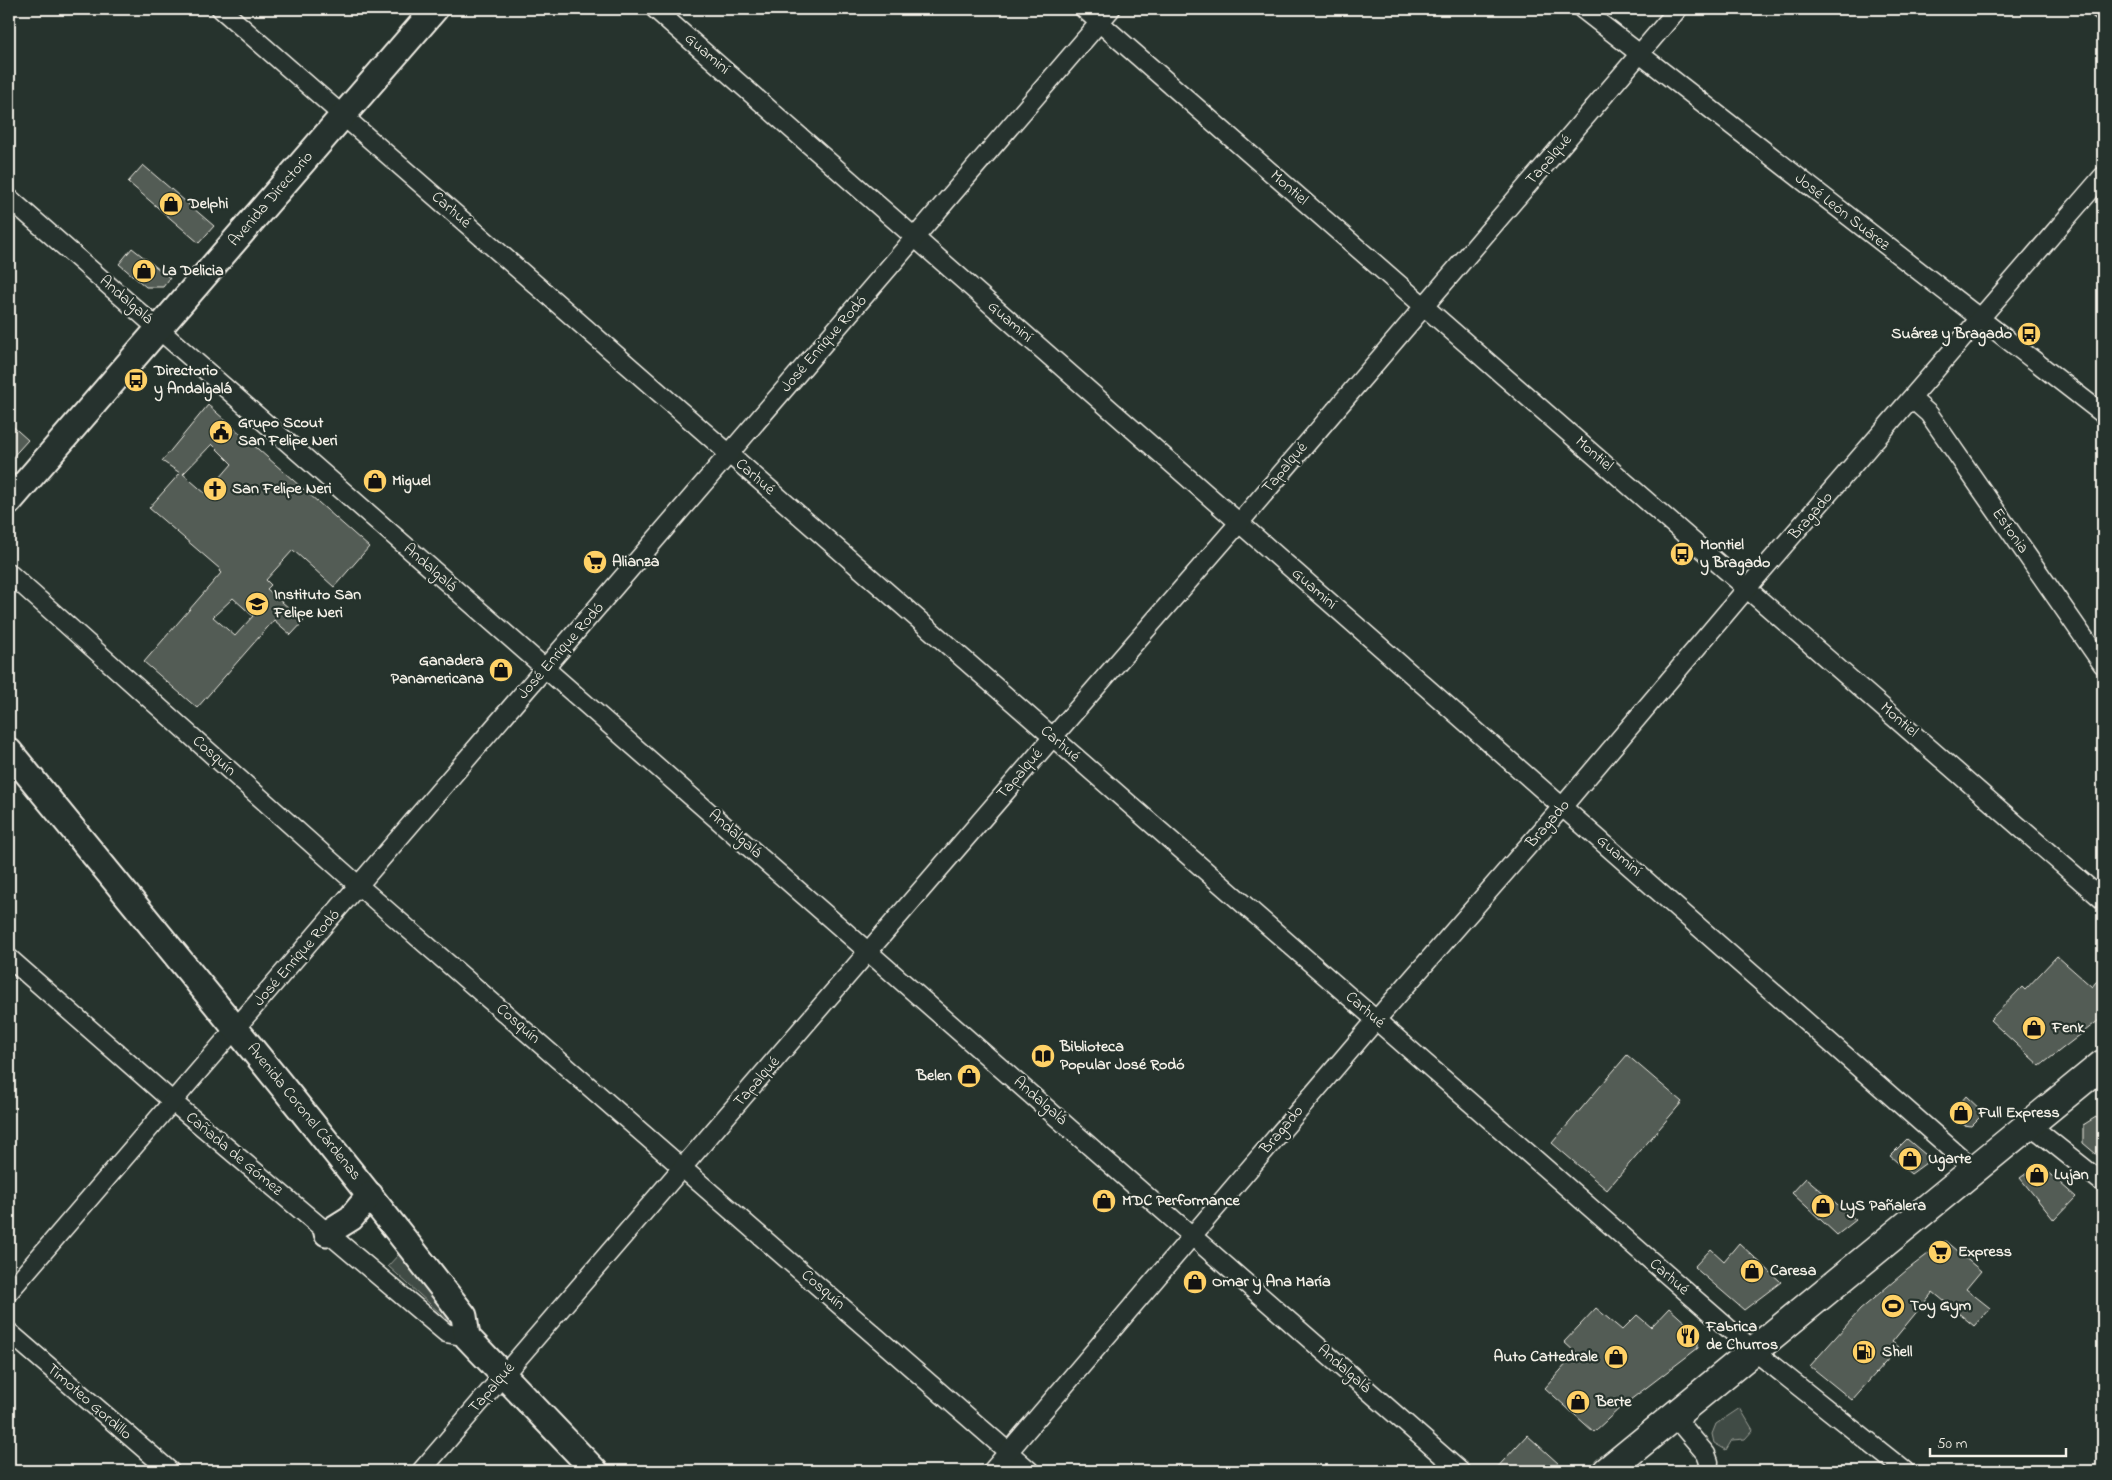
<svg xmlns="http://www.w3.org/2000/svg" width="2112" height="1480" viewBox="0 0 2112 1480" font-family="'Indie Flower',sans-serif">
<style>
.green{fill:#414b45;stroke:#9a9e96}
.building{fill:#525c55;stroke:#f4f1e8;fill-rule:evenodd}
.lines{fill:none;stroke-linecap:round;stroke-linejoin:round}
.street-casing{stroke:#f4f1e8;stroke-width:21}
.secondary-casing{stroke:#f4f1e8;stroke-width:29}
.primary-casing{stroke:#f4f1e8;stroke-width:31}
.street{stroke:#26332d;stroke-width:18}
.secondary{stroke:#26332d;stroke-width:25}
.primary{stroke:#26332d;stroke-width:28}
.labels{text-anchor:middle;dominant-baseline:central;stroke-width:4.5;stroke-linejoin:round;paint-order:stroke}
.street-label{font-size:16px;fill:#f4f1e8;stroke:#26332d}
.poi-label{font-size:16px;font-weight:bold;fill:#f4f1e8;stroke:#26332d;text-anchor:start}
</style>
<rect width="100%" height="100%" fill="#26332d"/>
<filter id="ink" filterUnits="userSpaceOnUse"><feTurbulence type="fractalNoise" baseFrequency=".02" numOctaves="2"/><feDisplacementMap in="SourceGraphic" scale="10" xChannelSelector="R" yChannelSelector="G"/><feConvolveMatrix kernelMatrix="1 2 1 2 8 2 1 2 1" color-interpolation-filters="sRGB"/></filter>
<g filter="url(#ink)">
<g class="green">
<path d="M399,1254L454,1320V1322L451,1323L388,1266Z"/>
<path d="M1740,1408L1753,1430L1745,1439L1732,1440L1726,1450L1714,1443L1712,1434L1716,1424Z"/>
</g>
<g class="building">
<path d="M143,165L214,226L199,243L128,182Z"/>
<path d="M132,248L170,278L163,287H146L119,264Z"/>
<path d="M208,405L369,547L334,587L293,550L266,580L271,585L267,589L304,621L291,635L274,620L197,708L144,662L221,573L219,571L220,569L149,508L180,473L162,461ZM212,444L232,464L206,494L183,474ZM233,598L253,616L235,636L213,617Z"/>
<path d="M9,423L28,440L9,461Z"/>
<path d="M2057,956L2092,987L2103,973V1017L2040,1066L1990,1020L2022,987L2025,990Z"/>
<path d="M1627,1055L1682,1102L1607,1190L1552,1143Z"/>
<path d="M1966,1096L1984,1113L1971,1126L1964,1125L1951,1114Z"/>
<path d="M2096,1117L2103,1126V1160L2083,1143V1125Z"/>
<path d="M1907,1139L1926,1155V1163L1911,1174L1890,1156Z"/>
<path d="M2044,1169L2076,1197L2054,1220L2020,1178L2031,1170Z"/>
<path d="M1806,1178L1856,1220L1837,1235L1792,1193Z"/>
<path d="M1945,1241L1981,1271L1966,1289L1990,1308L1974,1326L1933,1292L1892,1342L1899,1347L1852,1400L1810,1366L1860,1310L1907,1270Z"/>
<path d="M1739,1243L1781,1282L1744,1310L1694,1267L1711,1249L1724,1261Z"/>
<path d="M1596,1308L1622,1330L1637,1315L1651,1327L1669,1308L1698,1334V1348L1621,1407L1594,1432L1545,1388L1576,1353L1564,1342Z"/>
<path d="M1527,1435L1559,1464L1550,1471H1494Z"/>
</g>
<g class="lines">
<g class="street-casing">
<g id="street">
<path d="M221,9L1753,1350L1905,1471"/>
<path d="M655,9L1974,1169"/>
<path d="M1084,9L2103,900"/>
<path d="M1582,9L2103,414"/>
<path d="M2099,9L2103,12"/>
<path d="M9,198L1460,1471"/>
<path d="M1912,399L1929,414L2103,665"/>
<path d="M9,573L359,886L1030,1471"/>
<path d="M9,958L173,1102L446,1333L467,1337"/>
<path d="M2029,1124L2103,1183"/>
<path d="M9,1292L1111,9"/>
<path d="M9,1332L170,1471"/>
<path d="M1674,1416L1706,1454L1709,1462L1708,1471"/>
<path d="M421,1471L1046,745L1239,523L1678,9"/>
<path d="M992,1471L1376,1020L1563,806L1748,587L2103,176"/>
</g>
</g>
<g class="secondary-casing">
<g id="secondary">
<path d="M9,502L435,9"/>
<path d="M9,751C162,938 316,1125 464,1316L467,1337L595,1471"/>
<path d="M327,1233L351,1218L370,1195"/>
</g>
</g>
<g class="primary-casing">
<path id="primary" d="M1607,1471L2103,1064"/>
</g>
<use href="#street" class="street"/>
<use href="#secondary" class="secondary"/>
<use href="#primary" class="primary"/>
</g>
</g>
<defs>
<g id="shop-disc" transform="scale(1.25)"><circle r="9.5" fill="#ffd166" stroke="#26332d"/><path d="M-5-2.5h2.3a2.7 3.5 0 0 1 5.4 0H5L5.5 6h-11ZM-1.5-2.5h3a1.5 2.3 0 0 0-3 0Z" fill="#111"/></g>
<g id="bus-disc" transform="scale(1.25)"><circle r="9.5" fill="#ffd166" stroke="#26332d"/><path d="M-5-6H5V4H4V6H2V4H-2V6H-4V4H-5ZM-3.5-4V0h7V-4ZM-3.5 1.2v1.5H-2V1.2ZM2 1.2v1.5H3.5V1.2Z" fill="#111"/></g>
<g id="civic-disc" transform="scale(1.25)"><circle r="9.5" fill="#ffd166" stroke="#26332d"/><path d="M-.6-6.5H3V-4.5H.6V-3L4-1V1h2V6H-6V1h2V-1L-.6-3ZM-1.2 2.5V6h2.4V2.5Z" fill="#111"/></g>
<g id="church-disc" transform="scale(1.25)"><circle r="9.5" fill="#ffd166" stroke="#26332d"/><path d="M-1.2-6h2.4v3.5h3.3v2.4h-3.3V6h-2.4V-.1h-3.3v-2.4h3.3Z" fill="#111"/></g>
<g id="supermarket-disc" transform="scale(1.25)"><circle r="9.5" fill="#ffd166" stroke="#26332d"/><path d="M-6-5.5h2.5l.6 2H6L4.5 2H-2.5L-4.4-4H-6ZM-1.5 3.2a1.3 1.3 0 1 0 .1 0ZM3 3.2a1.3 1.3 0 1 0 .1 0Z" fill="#111"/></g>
<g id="school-disc" transform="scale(1.25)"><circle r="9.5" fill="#ffd166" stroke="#26332d"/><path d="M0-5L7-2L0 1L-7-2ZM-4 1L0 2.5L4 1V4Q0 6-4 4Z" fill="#111"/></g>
<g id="library-disc" transform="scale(1.25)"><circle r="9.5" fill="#ffd166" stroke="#26332d"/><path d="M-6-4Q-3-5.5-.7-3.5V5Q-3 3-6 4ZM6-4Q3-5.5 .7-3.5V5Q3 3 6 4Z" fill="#111"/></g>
<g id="stadium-disc" transform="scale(1.25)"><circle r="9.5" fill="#ffd166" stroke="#26332d"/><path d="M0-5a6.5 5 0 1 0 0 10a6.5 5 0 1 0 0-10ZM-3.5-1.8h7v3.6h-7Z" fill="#111"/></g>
<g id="restaurant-disc" transform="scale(1.25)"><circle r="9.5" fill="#ffd166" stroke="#26332d"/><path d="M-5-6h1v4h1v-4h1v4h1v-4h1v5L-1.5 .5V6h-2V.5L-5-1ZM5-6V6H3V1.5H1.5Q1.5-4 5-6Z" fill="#111"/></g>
<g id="fuel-disc" transform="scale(1.25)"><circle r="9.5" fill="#ffd166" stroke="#26332d"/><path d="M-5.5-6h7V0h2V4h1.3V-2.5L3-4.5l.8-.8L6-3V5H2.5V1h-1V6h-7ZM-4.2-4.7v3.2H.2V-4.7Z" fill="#111"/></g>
</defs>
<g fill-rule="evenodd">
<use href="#shop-disc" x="171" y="204"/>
<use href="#shop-disc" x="144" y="271"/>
<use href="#bus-disc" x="2029" y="334"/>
<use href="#bus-disc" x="136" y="380"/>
<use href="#civic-disc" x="221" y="432"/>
<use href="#shop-disc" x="375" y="481"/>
<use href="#church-disc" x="215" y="489"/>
<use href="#bus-disc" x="1682" y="554"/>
<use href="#supermarket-disc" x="595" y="562"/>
<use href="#school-disc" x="257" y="604"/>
<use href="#shop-disc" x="501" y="670"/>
<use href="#shop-disc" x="2034" y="1028"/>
<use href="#library-disc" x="1043" y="1056"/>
<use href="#shop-disc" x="969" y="1076"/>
<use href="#shop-disc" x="1961" y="1113"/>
<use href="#shop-disc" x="1910" y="1159"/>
<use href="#shop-disc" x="2037" y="1175"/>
<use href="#shop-disc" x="1104" y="1201"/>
<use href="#shop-disc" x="1823" y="1206"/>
<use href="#supermarket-disc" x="1940" y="1252"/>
<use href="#shop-disc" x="1752" y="1271"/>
<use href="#shop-disc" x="1195" y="1282"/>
<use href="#stadium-disc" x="1893" y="1306"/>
<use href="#restaurant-disc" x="1688" y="1336"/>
<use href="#fuel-disc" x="1864" y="1352"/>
<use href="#shop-disc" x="1616" y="1357"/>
<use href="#shop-disc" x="1578" y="1402"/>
</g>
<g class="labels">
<g class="street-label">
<text transform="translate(707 54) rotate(41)">Guaminí</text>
<text transform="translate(1549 160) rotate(-49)">Tapalqué</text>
<text transform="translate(1289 188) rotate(41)">Montiel</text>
<text transform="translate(271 199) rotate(-49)">Avenida Directorio</text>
<text transform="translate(451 210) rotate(41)">Carhué</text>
<text transform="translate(1842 212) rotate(38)">José León Suárez</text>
<text transform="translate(126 300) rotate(41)">Andalgalá</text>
<text transform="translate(1010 322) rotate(41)">Guaminí</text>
<text transform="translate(824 344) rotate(-49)">José Enrique Rodó</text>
<text transform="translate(1594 454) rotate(41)">Montiel</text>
<text transform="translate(1285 468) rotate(-50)">Tapalqué</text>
<text transform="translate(755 477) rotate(41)">Carhué</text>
<text transform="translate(1811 516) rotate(-49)">Bragado</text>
<text transform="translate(2010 531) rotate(55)">Estonia</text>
<text transform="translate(430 568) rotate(41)">Andalgalá</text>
<text transform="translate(1314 589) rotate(41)">Guaminí</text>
<text transform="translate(561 651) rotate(-49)">José Enrique Rodó</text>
<text transform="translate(1899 720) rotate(41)">Montiel</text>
<text transform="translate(1060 744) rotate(41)">Carhué</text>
<text transform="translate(214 756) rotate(42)">Cosquín</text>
<text transform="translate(1020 774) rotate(-49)">Tapalqué</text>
<text transform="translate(1548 824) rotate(-49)">Bragado</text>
<text transform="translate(735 834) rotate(41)">Andalgalá</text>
<text transform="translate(1619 856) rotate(41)">Guaminí</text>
<text transform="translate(297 958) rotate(-49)">José Enrique Rodó</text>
<text transform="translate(1365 1010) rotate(41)">Carhué</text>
<text transform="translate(518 1024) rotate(41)">Cosquín</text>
<text transform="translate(757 1082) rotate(-49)">Tapalqué</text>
<text transform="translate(1040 1101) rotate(41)">Andalgalá</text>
<text transform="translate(304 1112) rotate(51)">Avenida Coronel Cárdenas</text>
<text transform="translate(1282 1130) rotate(-50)">Bragado</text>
<text transform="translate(234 1154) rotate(40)">Cañada de Gómez</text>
<text transform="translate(1669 1277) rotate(41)">Carhué</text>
<text transform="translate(823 1290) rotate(41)">Cosquín</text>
<text transform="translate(1344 1369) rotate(41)">Andalgalá</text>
<text transform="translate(492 1388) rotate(-49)">Tapalqué</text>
<text transform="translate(89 1402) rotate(41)">Timoteo Gordillo</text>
</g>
<g class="poi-label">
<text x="188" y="204">Delphi</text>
<text x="162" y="271">La Delicia</text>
<text x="2012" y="334" text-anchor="end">Suárez y Bragado</text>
<text x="154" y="371">Directorio<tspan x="154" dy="18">y Andalgalá</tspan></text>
<text x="238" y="423">Grupo Scout<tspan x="238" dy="18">San Felipe Neri</tspan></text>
<text x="392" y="481">Miguel</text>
<text x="232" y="489">San Felipe Neri</text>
<text x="1700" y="545">Montiel<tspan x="1700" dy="18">y Bragado</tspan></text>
<text x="612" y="562">Alianza</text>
<text x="274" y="595">Instituto San<tspan x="274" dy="18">Felipe Neri</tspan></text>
<text x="484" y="661" text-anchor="end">Ganadera<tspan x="484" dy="18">Panamericana</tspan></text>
<text x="2052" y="1028">Fenk</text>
<text x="1060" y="1047">Biblioteca<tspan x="1060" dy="18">Popular José Rodó</tspan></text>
<text x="952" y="1076" text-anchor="end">Belen</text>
<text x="1978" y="1113">Full Express</text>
<text x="1928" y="1159">Ugarte</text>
<text x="2054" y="1175">Lujan</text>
<text x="1122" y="1201">MDC Performance</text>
<text x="1840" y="1206">LyS Pañalera</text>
<text x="1958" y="1252">Express</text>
<text x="1770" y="1271">Caresa</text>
<text x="1212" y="1282">Omar y Ana María</text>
<text x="1910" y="1306">Toy Gym</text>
<text x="1706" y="1327">Fabrica<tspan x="1706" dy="18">de Churros</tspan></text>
<text x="1882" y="1352">Shell</text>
<text x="1598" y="1357" text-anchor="end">Auto Cattedrale</text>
<text x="1596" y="1402">Berte</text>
</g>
</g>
<rect width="2112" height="1480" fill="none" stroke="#26332d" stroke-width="30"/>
<rect x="15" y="15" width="2082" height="1450" fill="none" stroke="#f4f1e8" stroke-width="2" filter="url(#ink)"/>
<path d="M1930 1448v8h136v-8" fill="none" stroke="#f4f1e8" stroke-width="2.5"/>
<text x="1937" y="1448" font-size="15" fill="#f4f1e8" stroke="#26332d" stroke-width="4" paint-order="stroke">50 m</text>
</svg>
